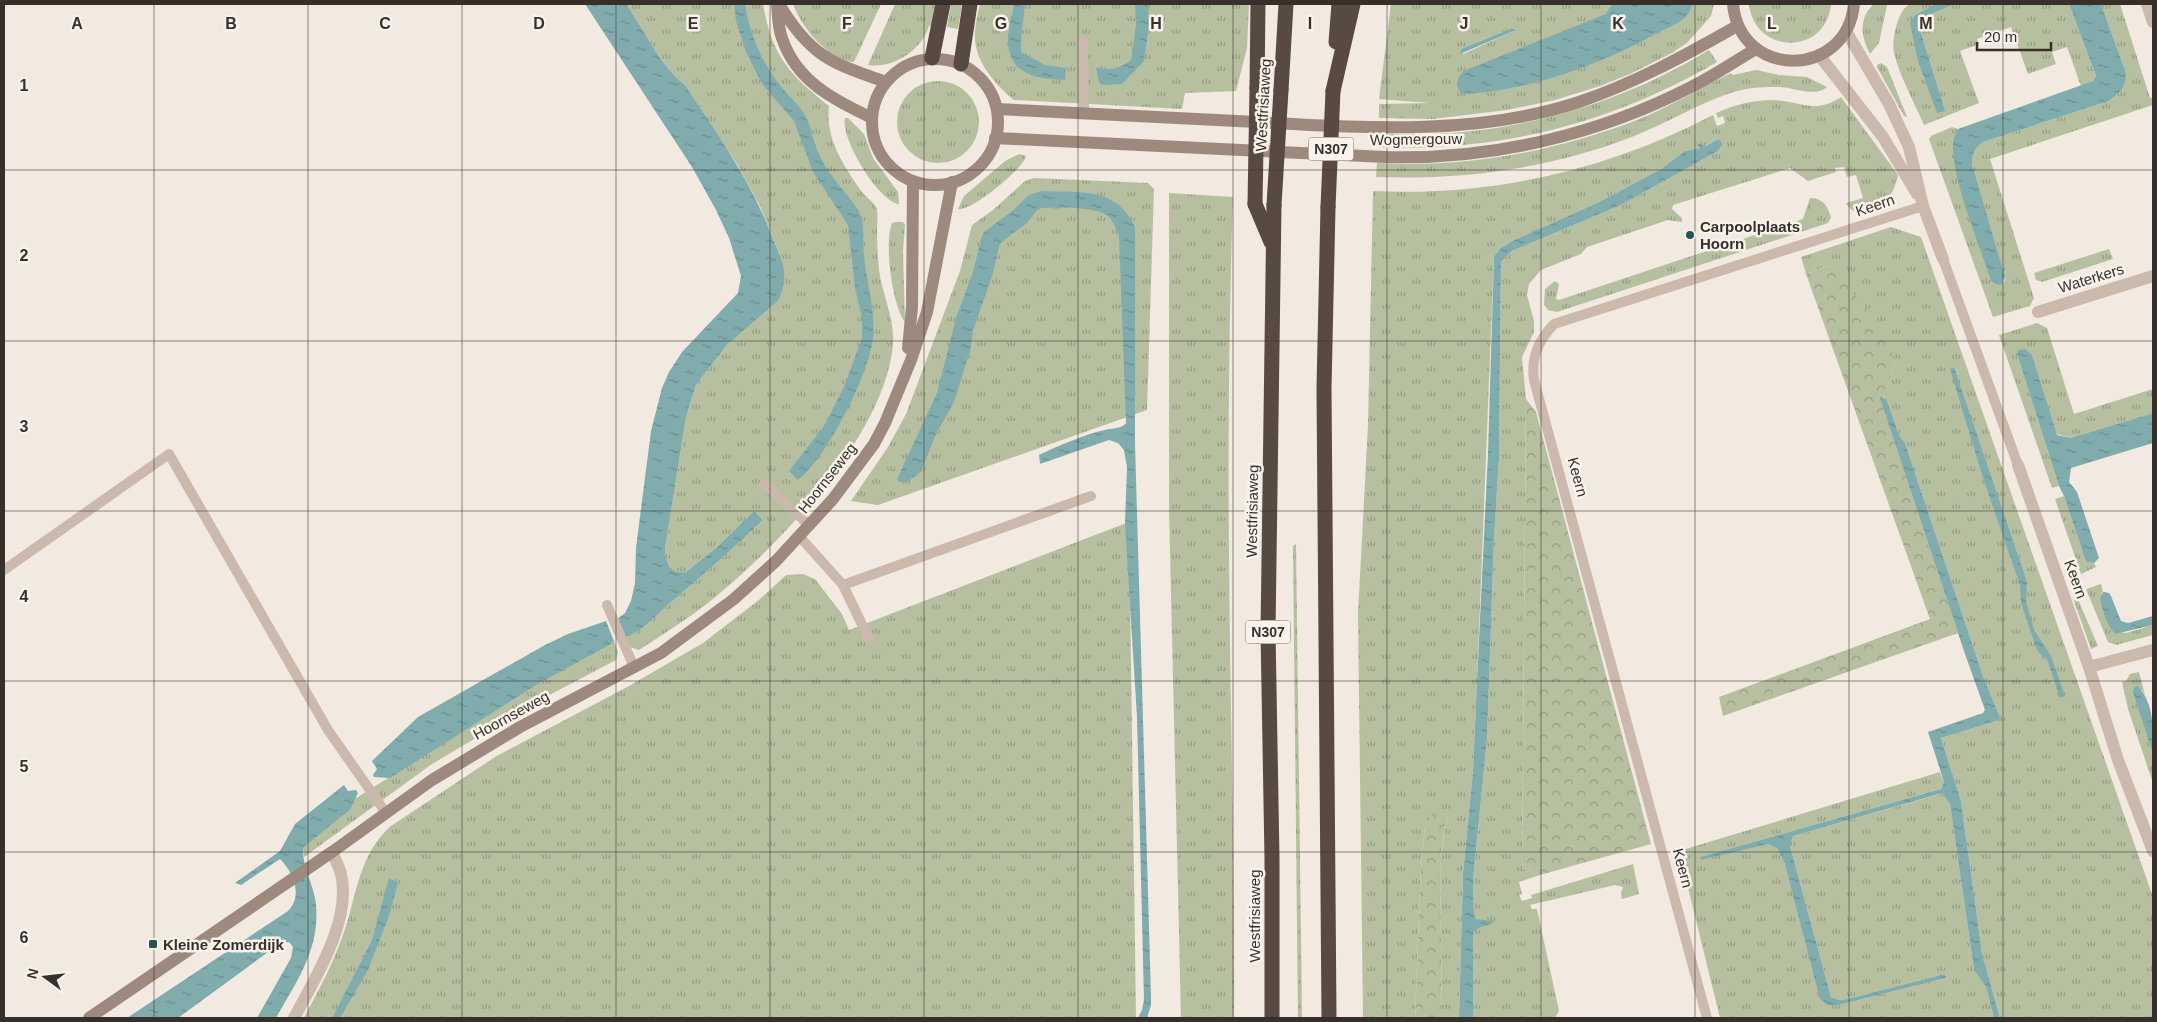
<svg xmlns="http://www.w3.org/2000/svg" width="2157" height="1022" viewBox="0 0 2157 1022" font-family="Helvetica,sans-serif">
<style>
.grass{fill:url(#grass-tufts);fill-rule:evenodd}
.forest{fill:url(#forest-crowns)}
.water{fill:url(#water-ripples)}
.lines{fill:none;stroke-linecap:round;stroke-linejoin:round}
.lane{stroke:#cab9ac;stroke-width:10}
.street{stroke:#cab9ac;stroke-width:12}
.secondary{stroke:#9d897d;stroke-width:12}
.highway{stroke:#584942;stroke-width:15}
.highway-bridge{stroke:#584942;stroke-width:15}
.grid{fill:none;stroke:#382f2a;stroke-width:1;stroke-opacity:0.55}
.poi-dot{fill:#225458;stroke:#f9f3ec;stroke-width:2}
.labels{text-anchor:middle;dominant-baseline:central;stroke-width:5;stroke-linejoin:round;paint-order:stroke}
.shield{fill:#f9f3ec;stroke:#726a64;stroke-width:1}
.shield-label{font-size:14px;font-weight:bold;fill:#382f2a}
.street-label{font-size:15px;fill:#382f2a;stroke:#f9f3ec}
.poi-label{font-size:15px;font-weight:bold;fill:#382f2a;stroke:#f9f3ec;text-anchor:start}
.grid-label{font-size:16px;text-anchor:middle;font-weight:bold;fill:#382f2a;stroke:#f9f3ec;stroke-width:5;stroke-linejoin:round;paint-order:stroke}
</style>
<defs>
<pattern id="grass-tufts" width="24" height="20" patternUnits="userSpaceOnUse" patternTransform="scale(1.25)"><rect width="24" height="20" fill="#b6c0a0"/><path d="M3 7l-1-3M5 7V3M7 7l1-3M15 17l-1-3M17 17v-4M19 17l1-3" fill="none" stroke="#959c83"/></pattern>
<pattern id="forest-crowns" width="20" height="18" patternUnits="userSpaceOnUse" patternTransform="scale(1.25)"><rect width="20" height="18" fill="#b6c0a0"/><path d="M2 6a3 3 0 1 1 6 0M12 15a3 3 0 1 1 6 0" fill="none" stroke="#959c83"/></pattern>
<pattern id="water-ripples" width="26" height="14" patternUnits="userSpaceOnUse" patternTransform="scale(1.25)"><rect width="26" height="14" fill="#80acae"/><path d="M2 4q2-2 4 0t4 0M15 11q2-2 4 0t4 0" fill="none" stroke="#6a8c8e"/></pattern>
</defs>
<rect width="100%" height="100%" fill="#f2e9e0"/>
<g class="grass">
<path d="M626,4H763C772,56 789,74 829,106C825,139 844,166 862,192C866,197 875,203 877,209C878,216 877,225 877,232C877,245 878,257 879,270C882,294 895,319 893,344C886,434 777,548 708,603C686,620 662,635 639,650L630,647L624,637C641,634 657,614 670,603C702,576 733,549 763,520L754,511L717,547L686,572C670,574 666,563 665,549L686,417L696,385L727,345L778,301L784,281L779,252L760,206L737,164L685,85C659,65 645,30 626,4Z"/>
<path d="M793,4H881L854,62H851C826,57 802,28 793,4Z"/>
<path d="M895,4H936L932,26H929C922,50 893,69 868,65Z"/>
<path d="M951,4H962L958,29L947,27Z"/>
<path d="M980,4H1249L1247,48L1236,91L1185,93L1182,109L1014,100C999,88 980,67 976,47C973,33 977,17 980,4Z"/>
<path d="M1391,4H1714L1711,16L1687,43L1672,53L1630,74L1600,86L1555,100L1507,110L1433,119L1379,118V104L1430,103L1379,99ZM1512,28L1516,30L1463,54L1461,49Z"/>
<path d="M1749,4H1831C1827,55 1755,56 1749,4Z"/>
<path d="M1874,4L1887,5L1879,43L1870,54C1861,37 1858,18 1874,4Z"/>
<path d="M1910,4H1935L1915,15L1945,110L1918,23L1924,17L1955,4H2069L2096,76L2093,81L2081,86L2067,47L2052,52L2056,64L2028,74L2011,27L1977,39L1979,44L1960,51L1979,103L1924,125C1914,102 1900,77 1894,53C1891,41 1898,9 1910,4Z"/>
<path d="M2101,4H2120L2150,98L2153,97V105L1990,159L2034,298L2030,306L1993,317L1929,139L1931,136L1952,127L1958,129L1953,141L1971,222L1981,249L2003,283L2005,280L1972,164C1972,154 1975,148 1983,142L2109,101L2117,95L2126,73Z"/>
<path d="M1709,50L1717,62C1610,124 1500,152 1377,147V133C1492,141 1611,110 1709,50Z"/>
<path d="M1881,63L1887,67L1907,117L1904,116L1877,67V65Z"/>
<path d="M1756,70L1779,75L1807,77L1827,87C1815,98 1793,87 1779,87C1765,87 1751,87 1737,91C1700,102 1666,124 1629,138C1547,169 1463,180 1376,177L1377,163C1465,168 1554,152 1637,120C1670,107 1700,88 1731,73L1733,75Z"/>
<circle cx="938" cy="122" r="41"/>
<path d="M1841,97L1898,175C1896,182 1894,191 1889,197C1878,211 1856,221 1846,203L1863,198L1856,175L1847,177L1844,167L1835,168L1836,172L1808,181L1790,168L1673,205L1672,209L1682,218V222L1668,220L1587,247L1581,254L1541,270L1529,284L1527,295L1534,321V332L1522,357L1526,399L1522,868L1540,875L1519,882L1522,894L1519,895L1522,901L1532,898L1531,895L1633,864L1639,894L1622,899L1621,893L1623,887L1615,885L1530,905L1532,909H1537L1559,1011L1555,1018H1473V933L1478,927L1492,923L1476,919L1474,914L1473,880L1487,739L1494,540L1499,456L1501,262L1512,251L1621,205L1718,151L1723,144L1722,142L1717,140L1704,147L1701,142L1698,143L1700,148L1685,151L1661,169L1599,202L1510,242L1501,248L1494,256L1477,681L1473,771L1463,873L1459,1018H1442L1440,858L1447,818L1425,827L1421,867L1415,1018H1363L1358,614L1368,425L1373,191C1492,197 1608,170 1713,115L1717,126L1725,123L1723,116L1718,118L1716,113C1734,105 1753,100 1773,100C1802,101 1813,115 1841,97Z"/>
<path d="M845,118H848L864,134L873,158L898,192L899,204C879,202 840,138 845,118Z"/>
<path d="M1019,154L1026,156C1024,168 971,212 958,209L964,196L1005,161Z"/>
<path d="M1034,178L1148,183L1154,189L1147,410L878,505L851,501L888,447L906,414L960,271L972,225L993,210L1025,181Z"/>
<path d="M1169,193L1233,197C1229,315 1228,433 1229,552C1230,707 1235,863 1234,1018H1181L1169,508Z"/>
<path d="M1810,198C1823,198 1828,206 1831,218L1828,223L1557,312L1548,310L1544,305L1545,289L1555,281L1559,284L1556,299L1559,300L1803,219Z"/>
<path d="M896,222H903L905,225L903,251L905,322C892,305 884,243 892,223Z"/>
<path d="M1891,227L1921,237L2153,897V1018H2000L1982,953L1961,801L1941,738L1996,721L1999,715L1983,676L1905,443L1899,435L1884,396L1895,365L1830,265L1806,274L1801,257Z"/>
<path d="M2109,249L2113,259L2042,282L2036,280L2034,273Z"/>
<path d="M2037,323L2047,328L2074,414L2153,389V413L2070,438L2057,434L2054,428L2032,355L2017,354L2059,486L2052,488L1999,335Z"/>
<path d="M2064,496L2086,562L2094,563L2096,567L2081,574L2055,499Z"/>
<path d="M1129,522L1136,1018H304C318,991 333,964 343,935C357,896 358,855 391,826L495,757L629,686L703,643L760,599L786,575L803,574L815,579L842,614L849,630Z"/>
<path d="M1296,544L1302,1018H1298L1293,546Z"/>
<path d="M2101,584L2103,592L2101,593L2120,632L2126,633L2153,625V635L2116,645L2108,642L2086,589Z"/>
<path d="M2077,597L2098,646L2091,649L2074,601Z"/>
<path d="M614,641L618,652L616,660L538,701L432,764L304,857L303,848L350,810L353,800L538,684Z"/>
<path d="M2139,672L2145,695L2142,690H2135L2133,693L2153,755V783L2128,709L2122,682L2126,681L2130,674Z"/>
<path d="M1940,772L1944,782L1941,789L1700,857L1768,844L1777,847L1785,864L1828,1005H1839L1946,978L1945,974L1847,999L1840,1000L1831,997L1790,846L1793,836L1940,794C1946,795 1948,798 1950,804L1974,970L1986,987L1994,1018H1720L1679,851Z"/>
</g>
<g class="forest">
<path d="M1830,265L1888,335L1895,365L1884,396L1880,399L1958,633L1723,716L1719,697L1930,619L1806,274Z"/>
<path d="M1526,399L1536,412L1651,844L1540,875L1522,868Z"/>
<path d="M1441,812L1447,817L1440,858L1442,1018H1415L1421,867L1425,827L1431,814Z"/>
</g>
<g class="water">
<path d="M585,4H626C645,30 659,65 685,85C716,132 749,178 770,231C775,244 782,257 784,271C785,282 783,291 778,301L727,345L696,385L686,417L665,549C666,563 670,574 686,572L717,547L754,511L763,520C733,549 702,576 670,603C657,614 641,634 624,637L616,620L625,613L631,601L635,583L636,548L651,431L662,388L669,372L682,352L738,293L741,276L729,238L716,210L692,167Z"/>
<path d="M734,4H745C749,30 760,59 776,80C784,92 796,101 803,112C812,125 812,140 819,154C829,177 846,191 858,210C866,224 862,239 864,255C866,282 876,310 873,338C869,374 827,458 798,480L789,471L824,426L844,387L862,338V318L855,288L848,225L813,172L794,121L762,84L746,52L736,21Z"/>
<path d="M1014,4H1025C1024,20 1020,36 1021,52L1045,65L1066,68L1065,80C1043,79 1014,77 1009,50C1005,36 1012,18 1014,4Z"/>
<path d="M1135,4H1148L1149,25L1144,61L1122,84L1102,85L1099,82L1096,68C1110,70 1119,69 1131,60L1136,25Z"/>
<path d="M1612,4H1692C1689,21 1673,25 1659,32C1605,63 1526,92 1463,94L1459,91C1455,82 1458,75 1466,70L1606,14Z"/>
<path d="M1935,4H1955L1924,17L1918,23L1945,111L1937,113L1918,61L1910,23L1915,15Z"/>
<path d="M2069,4H2101L2126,73C2126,87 2120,93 2109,101L1983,142C1975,148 1972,154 1972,164L2005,277L2002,284L1998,285L1991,281C1979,242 1952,182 1953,143C1953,138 1956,133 1958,129L2093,81L2096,76Z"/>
<path d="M1512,28L1516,30L1460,54L1461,49Z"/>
<path d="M1717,140H1720L1723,144L1718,151L1621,205L1512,251L1501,262L1499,456L1494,540L1487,739L1473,880L1474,914L1476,919L1494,921C1488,928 1480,924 1473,933V1018H1459L1463,873L1473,771L1477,681L1488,454L1494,256L1501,248L1510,242L1599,202L1661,169L1685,151L1700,148L1698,144L1701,142L1704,147Z"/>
<path d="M1042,191C1080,193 1116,186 1135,227V444L1151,996V1005L1147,1018H1138L1142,1010L1144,1000L1137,717L1125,524L1127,467L1124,450L1118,443L1109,440L1040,464L1039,455C1060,445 1083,435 1105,430C1112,428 1122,429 1126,423L1119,237C1117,230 1114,222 1108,216C1097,207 1057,207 1042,208L1037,210L1026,224L1000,243L993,273L973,331L970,351L954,402L935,436L921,472L907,482H899L897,479L937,393L956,318L973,272L981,239L984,232L1011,212L1029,195Z"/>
<path d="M2025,349L2032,355L2057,435L2070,438L2153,413V443L2071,468L2069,482L2077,492L2099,558L2094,563L2086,562L2064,496L2059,486L2017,354L2018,350Z"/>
<path d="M1954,367L2027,582L2026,601L2034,630L2051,656L2065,696L2060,698L2047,659L2039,653L2036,647L2021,603L2020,585L1983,478L1950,369Z"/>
<path d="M1881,396L1886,399L1899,435L1905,443L1983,676L1999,715L2000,719L1996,721L1941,738L1961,801L1982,953L2000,1018H1994L1986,987L1974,970L1950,804L1944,795L1939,794L1793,836L1790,846L1831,997L1840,1000L1847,999L1945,974L1946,978L1839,1005H1828L1820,999L1785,864L1777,848L1768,844L1701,860L1700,857L1941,789L1944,782L1928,732L1983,713L1985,710L1965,654L1880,399Z"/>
<path d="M2103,592L2109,593L2111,596L2121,621L2128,623L2153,616V625L2115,634C2106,624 2103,611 2100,598Z"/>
<path d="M606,621L614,641L609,645L538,684L390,778L374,777L373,775L377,769L372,761L418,717L545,645L568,634Z"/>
<path d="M2138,686C2155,705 2153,731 2153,755L2133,693L2134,687Z"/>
<path d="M344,785L348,791L356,790L358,793L350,810L303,848C302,867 314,885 316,904C320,950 297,980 276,1018H257L291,958L293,947L289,942H283L275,947L178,1018H127L288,911C303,896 294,873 280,859L241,885L235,883L280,851L295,824Z"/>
<path d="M389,878L398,883L389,916L368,970L340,1018H332L372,940Z"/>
</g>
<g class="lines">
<g class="lane">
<path d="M1083,40L1084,114"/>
<path d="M1943,259L2018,465"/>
<path d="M764,484L810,526"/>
<path d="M800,537L843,585L1091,496"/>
<path d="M4,570L169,454L328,730L386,813"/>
<path d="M843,585L869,639"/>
<path d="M607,605L634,667"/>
<path d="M1707,1018L1534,380C1531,357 1538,341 1554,324L1923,206"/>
</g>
<g class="street">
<path d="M2147,4L2153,22"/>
<path d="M1846,31L1889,104L1909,147L1923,206L1943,259"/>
<path d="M1819,55L1883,137L1917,194"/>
<path d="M2038,312L2153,276"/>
<path d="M2018,465L2089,667L2118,760L2153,851"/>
<path d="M2089,667L2153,650"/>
<path d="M294,1018C315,978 352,921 341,874C339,866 335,859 332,852"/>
</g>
<g class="secondary">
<path d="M777,4C778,15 778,28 782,38C796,81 834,100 872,118"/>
<path d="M779,4C810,56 831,63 886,82"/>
<path d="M1733,4C1740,80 1847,79 1854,4"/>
<circle cx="935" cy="122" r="63"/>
<path d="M997,109C1083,114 1170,118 1257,122C1363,128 1476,136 1579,102C1635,83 1686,55 1737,26"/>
<path d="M995,138L1385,157C1492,160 1598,135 1693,86C1715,75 1735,61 1756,49"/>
<path d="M908,348L912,307L913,181"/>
<path d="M89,1018L332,852L432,780L520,727L661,653L734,599L776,561L833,499L874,444L885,423L911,360L927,312L952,182"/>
</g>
<g class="highway">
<path d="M1336,42L1339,4"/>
<path d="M932,58L943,4"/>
<path d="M961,64L970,4"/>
<path d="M1257,88L1258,4"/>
<path d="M1281,90L1286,4"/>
<path d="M1333,91L1353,4"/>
<path d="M1255,204L1271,242"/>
<path d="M1328,207L1324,388L1329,1018"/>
<path d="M1272,1018V859L1268,631L1274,205"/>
</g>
<g class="highway-bridge">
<path d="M1255,204L1257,88"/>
<path d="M1274,205L1281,90"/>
<path d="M1328,207L1333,91"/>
</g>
</g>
<path class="grid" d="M154,4V1018M308,4V1018M462,4V1018M616,4V1018M770,4V1018M924,4V1018M1078,4V1018M1233,4V1018M1387,4V1018M1541,4V1018M1695,4V1018M1849,4V1018M2003,4V1018M4,170H2153M4,341H2153M4,511H2153M4,681H2153M4,852H2153"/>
<g class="poi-dot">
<circle cx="1690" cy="235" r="5"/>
<rect x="148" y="939" width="10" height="10" rx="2.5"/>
</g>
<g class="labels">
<g class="shield">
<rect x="1308.5" y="137.5" width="45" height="23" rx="4"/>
<rect x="1245.5" y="620.5" width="45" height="23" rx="4"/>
</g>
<g class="shield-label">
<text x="1331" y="149">N307</text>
<text x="1268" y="632">N307</text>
</g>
<g class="street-label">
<text transform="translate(1263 105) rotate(-87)">Westfrisiaweg</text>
<text transform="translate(1416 139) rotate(-1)">Wogmergouw</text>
<text transform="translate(1875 205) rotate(-19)">Keern</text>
<text transform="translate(2091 278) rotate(-17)">Waterkers</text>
<text transform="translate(1578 477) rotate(75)">Keern</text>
<text transform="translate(827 478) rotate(-52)">Hoornseweg</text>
<text transform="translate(1252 511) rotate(-89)">Westfrisiaweg</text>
<text transform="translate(2076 579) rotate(70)">Keern</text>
<text transform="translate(511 715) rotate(-29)">Hoornseweg</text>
<text transform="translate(1683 868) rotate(75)">Keern</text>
<text transform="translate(1254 916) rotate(-90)">Westfrisiaweg</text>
</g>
<g class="poi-label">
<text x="1700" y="226">Carpoolplaats<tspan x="1700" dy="17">Hoorn</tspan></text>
<text x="163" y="944">Kleine Zomerdijk</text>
</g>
</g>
<g class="grid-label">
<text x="77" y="29">A</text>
<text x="231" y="29">B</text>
<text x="385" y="29">C</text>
<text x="539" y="29">D</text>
<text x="693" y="29">E</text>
<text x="847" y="29">F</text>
<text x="1001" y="29">G</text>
<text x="1156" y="29">H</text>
<text x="1310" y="29">I</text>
<text x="1464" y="29">J</text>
<text x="1618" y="29">K</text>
<text x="1772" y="29">L</text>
<text x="1926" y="29">M</text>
<text x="24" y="91">1</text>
<text x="24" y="261">2</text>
<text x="24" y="432">3</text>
<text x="24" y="602">4</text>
<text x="24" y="772">5</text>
<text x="24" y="943">6</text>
</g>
<rect width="2157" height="1022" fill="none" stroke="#382f2a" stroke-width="10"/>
<g transform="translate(45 977) rotate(285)" stroke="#f9f3ec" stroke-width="4" paint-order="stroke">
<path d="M0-4L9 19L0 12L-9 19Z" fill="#382f2a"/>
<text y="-8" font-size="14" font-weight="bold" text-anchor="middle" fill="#382f2a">N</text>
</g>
<path d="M1977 42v8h74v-8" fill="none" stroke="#382f2a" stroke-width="2.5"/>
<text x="1984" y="42" font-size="15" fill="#382f2a" stroke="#f9f3ec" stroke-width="4" paint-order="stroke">20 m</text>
</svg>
